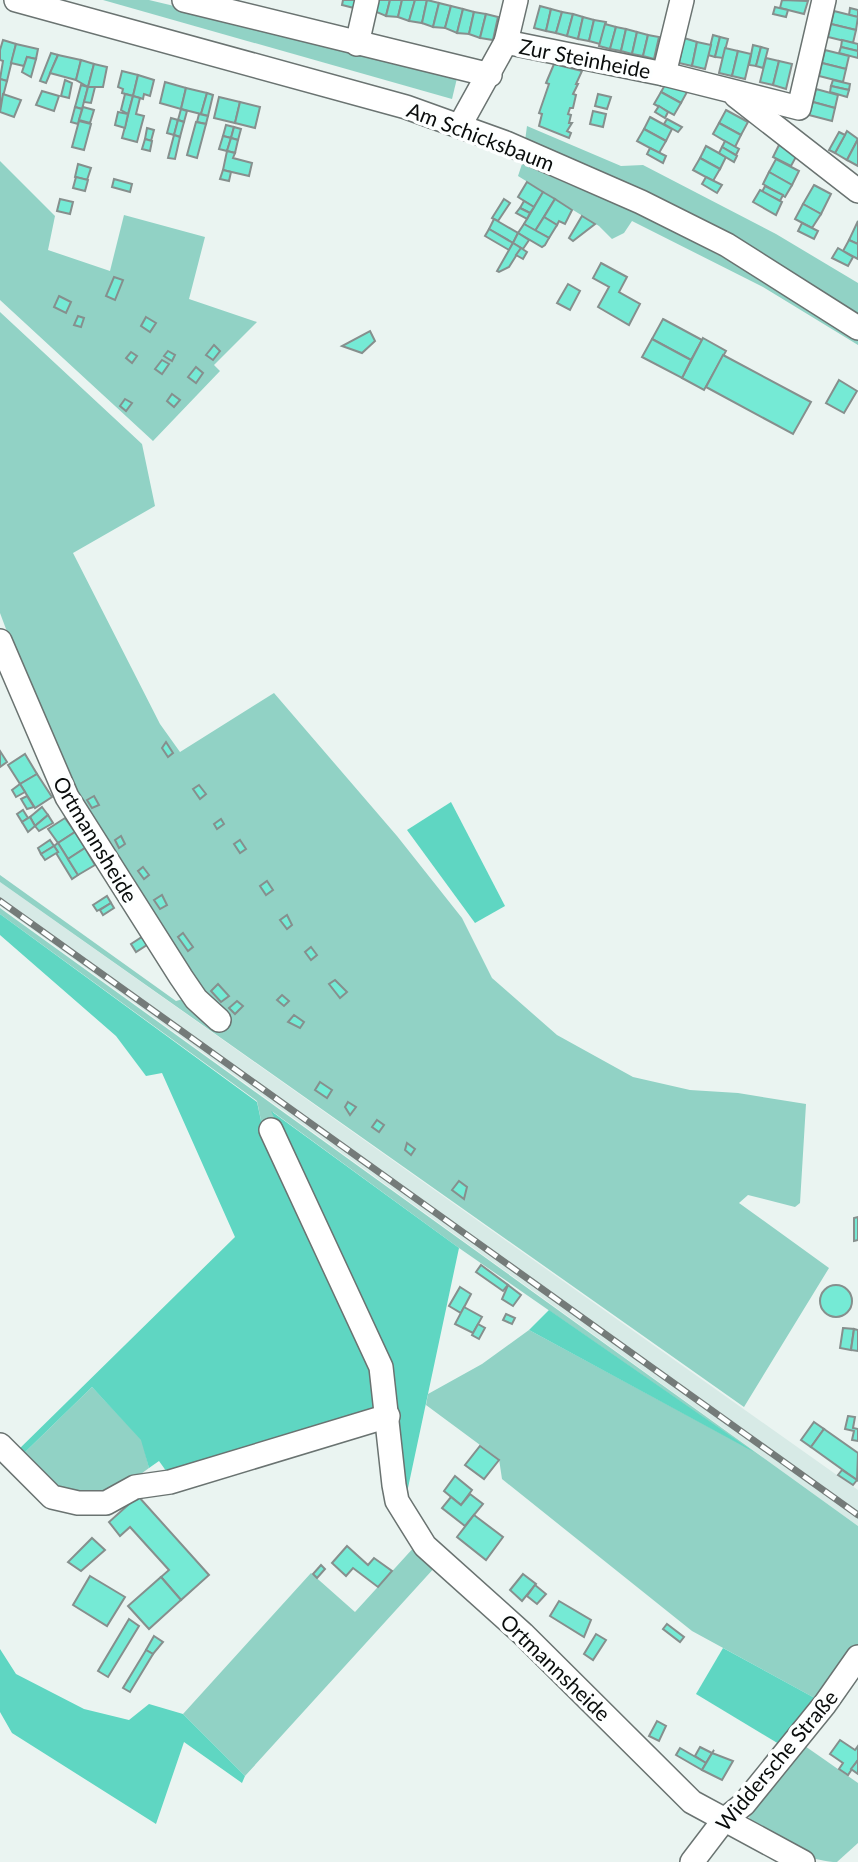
<svg xmlns="http://www.w3.org/2000/svg" width="858" height="1862" viewBox="0 0 858 1862" font-family="Lato,sans-serif">
<style>
.built{fill:#d7eae6}
.green{fill:#91d2c5}
.forest{fill:#5fd6c2}
.building{fill:#75ead5;stroke:#868f8d;stroke-width:2}
.lines{fill:none;stroke-linecap:round;stroke-linejoin:round}
.minor-casing{stroke:#6a7371;stroke-width:26}
.minor{stroke:#fff;stroke-width:23}
.rail-casing{stroke:#747b79;stroke-width:7}
.rail{stroke:#fdffff;stroke-width:4.5;stroke-dasharray:13;stroke-linecap:butt}
.labels{text-anchor:middle;dominant-baseline:central;stroke-width:7;stroke-linejoin:round;paint-order:stroke}
.street-label{font-size:21px;fill:#0a0d0c;stroke:#fdffff}
</style>
<rect width="100%" height="100%" fill="#eaf4f1"/>
<path class="built" d="M0,882L858,1490V1526L0,906Z"/>
<g class="green">
<path d="M103,0H149L458,74L452,99Z"/>
<path d="M527,126L621,166L643,165L776,234L858,283V318L525,141Z"/>
<path d="M0,161L55,216L48,250L110,271L124,215L205,237L189,299L257,322L214,365L220,371L153,441L0,300Z"/>
<path d="M523,161L543,169L545,174L575,187L583,186C678,232 770,280 858,338V345L763,287L632,221L624,233L612,239L599,226L518,176Z"/>
<path d="M0,312L142,444L155,506L73,553L160,724L180,752L274,693L397,836L462,918L492,978L557,1035L633,1077L690,1090L738,1093L806,1104L800,1203L795,1207L748,1195L739,1203L829,1268L744,1407L0,882V875L176,1001L190,997L207,1002L74,793L39,717L0,613Z"/>
<path d="M0,908L858,1526V1650L822,1702L692,1631L502,1479L499,1459L426,1405L428,1394L482,1364L529,1330L746,1447L459,1248L273,1112L278,1126L263,1130L257,1101L0,914Z"/>
<path d="M92,1387L142,1440L149,1468L123,1487L77,1494L63,1491L19,1458Z"/>
<path d="M416,1545L436,1566L245,1776L183,1714L311,1573L355,1612Z"/>
<path d="M802,1744L858,1783V1843L837,1862C811,1862 761,1841 749,1817Z"/>
</g>
<g class="forest">
<path d="M451,802L505,906L475,923L407,830Z"/>
<path d="M0,914L257,1102L263,1130L369,1352L383,1406L169,1475L159,1461L149,1468L141,1440L92,1387L19,1458L14,1454L235,1237L162,1073L146,1076L116,1036L0,935Z"/>
<path d="M271,1111L459,1248L405,1502L380,1339Z"/>
<path d="M549,1310L754,1452L529,1330Z"/>
<path d="M723,1648L822,1702L784,1747L696,1694Z"/>
<path d="M0,1649L16,1674L84,1709L129,1720L149,1704L183,1714L245,1776L242,1783L184,1742L156,1824L12,1733L0,1712Z"/>
</g>
<g class="building">
<path d="M343,0H357L354,8L342,5Z"/>
<path d="M376,0H390L386,16L374,11Z"/>
<path d="M390,0H402L398,17L386,16Z"/>
<path d="M402,0H415L409,21L398,17Z"/>
<path d="M415,0H427L422,23L409,21Z"/>
<path d="M427,0L439,3L433,27L422,23Z"/>
<path d="M782,0L808,1L804,14L780,8Z"/>
<path d="M439,3L451,6L445,28L433,27Z"/>
<path d="M451,6L463,9L457,33L445,28Z"/>
<path d="M540,6L551,9L546,31L534,28Z"/>
<path d="M775,7L788,10L786,17L773,14Z"/>
<path d="M850,8L858,10V17L849,15Z"/>
<path d="M463,9L474,12L469,34L457,33Z"/>
<path d="M551,9L562,12L556,33L546,31Z"/>
<path d="M834,11L858,17L856,30L831,24Z"/>
<path d="M474,12L486,14L480,38L469,34Z"/>
<path d="M562,12L573,14L567,36L556,33Z"/>
<path d="M486,14L498,17L493,40L480,38Z"/>
<path d="M573,14L583,17L578,39L567,36Z"/>
<path d="M583,17L594,20L589,41L578,39Z"/>
<path d="M594,20L606,22L600,44L589,41Z"/>
<path d="M605,24L616,27L610,49L599,46Z"/>
<path d="M831,24L856,30L853,43L828,37Z"/>
<path d="M616,27L626,29L621,51L610,49Z"/>
<path d="M626,29L637,32L632,54L621,51Z"/>
<path d="M637,32L648,35L643,56L632,54Z"/>
<path d="M648,35L659,37L654,59L643,56Z"/>
<path d="M713,35L720,37L715,57L708,55Z"/>
<path d="M720,37L728,39L723,58L715,57Z"/>
<path d="M684,38L697,42L692,66L679,63Z"/>
<path d="M3,40L16,44L7,81L0,79L3,61L0,60V50Z"/>
<path d="M842,40L858,44V51L841,47Z"/>
<path d="M697,42L711,45L705,69L692,66Z"/>
<path d="M16,44L38,49L36,59L27,57L24,66L11,63Z"/>
<path d="M753,45L761,47L756,66L749,65Z"/>
<path d="M761,47L768,49L763,68L756,66Z"/>
<path d="M841,47L858,51V58L839,53Z"/>
<path d="M725,48L738,51L732,76L719,73Z"/>
<path d="M825,50L849,56L846,69L822,63Z"/>
<path d="M738,51L751,54L745,79L732,76Z"/>
<path d="M51,53L58,55L46,83L40,81Z"/>
<path d="M58,55L81,60L76,80L50,73Z"/>
<path d="M27,57L36,59L31,77L22,72Z"/>
<path d="M766,58L779,61L773,85L760,82Z"/>
<path d="M81,60L94,64L88,87L76,80Z"/>
<path d="M779,61L792,64L786,89L773,85Z"/>
<path d="M822,63L846,69L843,82L819,76Z"/>
<path d="M94,64L107,67L103,87H88Z"/>
<path d="M554,64L582,71L576,84H578L573,94L576,95L573,108H570L568,114L571,115L569,123H572L567,131L571,133L569,138L539,126L542,114L539,113L549,84L546,83Z"/>
<path d="M122,71L138,75L133,96L122,93L123,89L118,87Z"/>
<path d="M138,75L154,80L150,96L144,94L143,99L133,96Z"/>
<path d="M0,79L7,81L0,108Z"/>
<path d="M65,80L72,83L69,98L61,96Z"/>
<path d="M833,80L850,84L849,90L831,86Z"/>
<path d="M667,81L687,92L681,103L661,92Z"/>
<path d="M165,82L186,88L181,109L160,103Z"/>
<path d="M81,85L88,87L82,109L75,107Z"/>
<path d="M831,86L849,90L847,97L830,92Z"/>
<path d="M88,87H95L91,103L84,102Z"/>
<path d="M186,88L207,93L201,114L181,109Z"/>
<path d="M816,89L838,95L835,108L813,102Z"/>
<path d="M42,91L59,96L54,111L36,105Z"/>
<path d="M661,92L681,103L674,115L654,104Z"/>
<path d="M207,93L213,95L208,116L201,114Z"/>
<path d="M3,94L21,100L14,117L0,112Z"/>
<path d="M125,94L133,96L128,114L121,110Z"/>
<path d="M598,94L611,97L607,109L595,106Z"/>
<path d="M133,96L140,98L136,114L144,116L137,142L122,138Z"/>
<path d="M219,97L240,102L235,123L214,118Z"/>
<path d="M240,102L260,107L255,128L235,123Z"/>
<path d="M813,102L835,108L832,121L809,115Z"/>
<path d="M659,106L668,112L665,118L655,112Z"/>
<path d="M75,107L82,109L78,124L71,122Z"/>
<path d="M83,107L94,110L90,123L79,120Z"/>
<path d="M181,109L187,111L184,122L178,120Z"/>
<path d="M726,110L748,122L741,135L719,123Z"/>
<path d="M593,111L606,114L603,127L590,124Z"/>
<path d="M118,112L128,114L125,128L115,125Z"/>
<path d="M199,114L208,116L206,124L197,122Z"/>
<path d="M650,117L672,129L666,141L644,129Z"/>
<path d="M171,118L178,120L174,135L167,133Z"/>
<path d="M667,119L682,127L678,132L664,124Z"/>
<path d="M178,120L184,122L180,137L174,135Z"/>
<path d="M79,121L91,124L84,150L72,147Z"/>
<path d="M196,122L206,124L197,158L187,155Z"/>
<path d="M719,123L741,135L735,147L713,134Z"/>
<path d="M226,125L234,127L231,138L223,136Z"/>
<path d="M234,127L241,129L238,140L231,138Z"/>
<path d="M147,128L154,130L151,141L145,139Z"/>
<path d="M644,129L666,141L659,153L637,141Z"/>
<path d="M847,131L858,139L847,160L835,153Z"/>
<path d="M839,132L845,135L835,153L829,150Z"/>
<path d="M174,135L180,137L175,159L168,158Z"/>
<path d="M223,136L231,138L227,151L219,149Z"/>
<path d="M231,138L238,140L235,153L227,151Z"/>
<path d="M145,139L152,141L150,151L142,149Z"/>
<path d="M858,139V166L847,160Z"/>
<path d="M725,141L739,149L736,155L722,147Z"/>
<path d="M779,145L797,155L791,166L773,157Z"/>
<path d="M706,146L726,157L720,169L700,158Z"/>
<path d="M722,147L737,156L734,162L719,153Z"/>
<path d="M650,148L666,156L663,163L647,154Z"/>
<path d="M227,151L235,153L233,158L252,163L249,176L223,170Z"/>
<path d="M700,158L720,169L713,181L693,170Z"/>
<path d="M776,159L799,171L792,185L769,172Z"/>
<path d="M78,164L91,168L87,180L75,177Z"/>
<path d="M223,170L231,172L229,181L220,179Z"/>
<path d="M769,172L792,185L785,197L763,184Z"/>
<path d="M76,177L88,180L85,191L73,188Z"/>
<path d="M706,177L722,185L717,193L702,184Z"/>
<path d="M114,179L132,184L130,192L112,187Z"/>
<path d="M527,182L543,192L534,207L518,197Z"/>
<path d="M814,185L831,194L821,214L803,204Z"/>
<path d="M765,186L783,195L780,201L762,192Z"/>
<path d="M760,190L782,202L776,215L753,202Z"/>
<path d="M543,192L555,199L535,231L524,224Z"/>
<path d="M60,199L73,202L70,214L57,211Z"/>
<path d="M504,199L510,203L498,221L492,218Z"/>
<path d="M555,199L572,210L565,224L559,221L557,225L544,217Z"/>
<path d="M524,201L534,207L530,213L520,208Z"/>
<path d="M803,204L821,214L812,228L795,219Z"/>
<path d="M520,208L530,213L527,219L516,213Z"/>
<path d="M582,216L595,224L573,241L569,238Z"/>
<path d="M544,217L557,225L549,238L535,231Z"/>
<path d="M494,219L518,233L513,243L489,229Z"/>
<path d="M858,221V244L849,240Z"/>
<path d="M802,223L818,231L814,239L798,231Z"/>
<path d="M524,224L549,238L545,245L542,247L518,233Z"/>
<path d="M489,229L513,243L509,250L485,236Z"/>
<path d="M518,233L529,240L523,249L513,243Z"/>
<path d="M849,240L858,244V259L843,251Z"/>
<path d="M513,243L521,248L509,267L499,272L497,271Z"/>
<path d="M521,248L527,252L523,259L516,255Z"/>
<path d="M838,248L853,257L848,266L832,258Z"/>
<path d="M601,263L627,277L619,292L640,304L629,325L598,307L609,287L593,278Z"/>
<path d="M114,277L123,280L115,300L106,296Z"/>
<path d="M568,284L580,291L570,310L557,303Z"/>
<path d="M59,296L71,302L66,313L54,307Z"/>
<path d="M78,316L84,318L81,327L74,325Z"/>
<path d="M146,317L156,323L150,332L141,326Z"/>
<path d="M663,319L702,340L691,360L652,339Z"/>
<path d="M370,331L375,341L362,353L342,346Z"/>
<path d="M703,338L726,351L704,390L682,378Z"/>
<path d="M652,339L691,360L682,378L642,357Z"/>
<path d="M214,345L220,351L213,360L206,355Z"/>
<path d="M168,351L175,355L172,361L164,356Z"/>
<path d="M131,352L137,356L132,363L126,358Z"/>
<path d="M723,355L811,402L793,434L706,387Z"/>
<path d="M162,360L169,364L162,374L155,369Z"/>
<path d="M196,367L203,373L196,383L188,377Z"/>
<path d="M839,380L857,391L844,413L826,403Z"/>
<path d="M172,394L180,400L174,407L167,401Z"/>
<path d="M125,399L132,403L126,411L120,406Z"/>
<path d="M166,742L173,753L168,757L162,748Z"/>
<path d="M0,751L7,762L0,767Z"/>
<path d="M25,754L37,774L20,784L8,765Z"/>
<path d="M37,774L52,797L35,808L20,784Z"/>
<path d="M20,784L25,792L16,797L12,790Z"/>
<path d="M199,785L206,794L200,799L193,789Z"/>
<path d="M27,796L34,807L27,809L21,799Z"/>
<path d="M94,796L99,805L92,808L87,800Z"/>
<path d="M42,807L48,815L35,826L30,817Z"/>
<path d="M23,810L28,818L22,822L17,814Z"/>
<path d="M48,815L53,823L39,831L35,826Z"/>
<path d="M30,817L35,826L28,832L22,822Z"/>
<path d="M65,818L75,832L58,843L48,829Z"/>
<path d="M221,819L224,824L217,829L214,824Z"/>
<path d="M75,832L85,848L68,859L58,843Z"/>
<path d="M121,836L125,844L119,848L115,840Z"/>
<path d="M50,840L54,846L41,854L38,848Z"/>
<path d="M240,840L246,849L240,853L234,844Z"/>
<path d="M58,843L78,875L72,879L56,853L58,852L54,846Z"/>
<path d="M54,846L58,852L45,860L41,854Z"/>
<path d="M85,848L95,865L78,875L68,859Z"/>
<path d="M143,867L149,875L144,879L138,871Z"/>
<path d="M267,881L273,890L266,895L260,886Z"/>
<path d="M162,895L167,905L160,909L154,900Z"/>
<path d="M107,896L111,903L97,911L93,905Z"/>
<path d="M111,903L114,908L103,915L100,910Z"/>
<path d="M287,915L292,925L287,929L280,920Z"/>
<path d="M183,933L193,947L188,951L178,937Z"/>
<path d="M145,935L150,943L136,952L131,944Z"/>
<path d="M311,947L317,955L311,960L305,952Z"/>
<path d="M335,980L347,992L340,998L329,984Z"/>
<path d="M218,984L229,996L221,1002L211,991Z"/>
<path d="M282,995L289,1001L284,1006L277,1000Z"/>
<path d="M237,1001L243,1006L235,1014L229,1008Z"/>
<path d="M294,1015L304,1022L300,1028L288,1022Z"/>
<path d="M320,1082L332,1090L327,1098L315,1090Z"/>
<path d="M348,1102L356,1107L350,1115L345,1107Z"/>
<path d="M377,1120L384,1125L379,1132L372,1127Z"/>
<path d="M407,1143L415,1149L411,1155L405,1150Z"/>
<path d="M459,1181L467,1187L464,1199L452,1190Z"/>
<path d="M858,1217V1240L854,1241V1218Z"/>
<path d="M481,1265L508,1285L503,1291L476,1272Z"/>
<path d="M508,1285L521,1295L513,1306L502,1299Z"/>
<circle cx="836" cy="1301" r="16"/>
<path d="M460,1287L471,1294L461,1313L449,1306Z"/>
<path d="M464,1307L482,1317L473,1333L455,1324Z"/>
<path d="M506,1314L515,1318L512,1324L503,1320Z"/>
<path d="M478,1324L485,1328L479,1339L472,1335Z"/>
<path d="M843,1328L854,1329L851,1350L840,1348Z"/>
<path d="M854,1329L858,1330V1351L851,1350Z"/>
<path d="M848,1416L855,1417L853,1428L858,1429V1441L852,1440L854,1431L845,1429Z"/>
<path d="M814,1422L824,1429L811,1447L801,1440Z"/>
<path d="M824,1429L858,1453L857,1480L811,1447Z"/>
<path d="M480,1446L499,1460L484,1479L465,1465Z"/>
<path d="M842,1470L857,1480L853,1485L838,1475Z"/>
<path d="M455,1476L472,1490L461,1505L444,1491Z"/>
<path d="M470,1494L483,1504L465,1526L442,1508L451,1497L461,1505Z"/>
<path d="M138,1496L209,1575L181,1600L161,1577L169,1570L130,1527L120,1536L109,1522Z"/>
<path d="M474,1515L503,1537L486,1560L457,1537Z"/>
<path d="M92,1538L105,1550L81,1571L68,1562Z"/>
<path d="M347,1546L368,1565L374,1558L392,1571L378,1587L353,1568L346,1576L332,1563Z"/>
<path d="M321,1565L325,1569L317,1578L313,1574Z"/>
<path d="M523,1574L536,1584L522,1601L510,1590Z"/>
<path d="M90,1576L125,1597L107,1626L73,1605Z"/>
<path d="M161,1577L181,1600L149,1629L128,1606Z"/>
<path d="M535,1585L546,1594L537,1604L527,1596Z"/>
<path d="M559,1601L591,1620L584,1637L550,1616Z"/>
<path d="M129,1619L139,1626L108,1677L98,1671Z"/>
<path d="M667,1624L684,1637L680,1642L663,1629Z"/>
<path d="M596,1634L606,1640L593,1660L584,1654Z"/>
<path d="M154,1636L163,1642L153,1654L146,1650Z"/>
<path d="M146,1650L153,1654L130,1692L123,1688Z"/>
<path d="M657,1721L666,1726L659,1741L649,1736Z"/>
<path d="M840,1740L855,1750L858,1746V1760L848,1775L839,1769L843,1763L830,1754Z"/>
<path d="M700,1747L712,1753L706,1763L695,1756Z"/>
<path d="M680,1748L706,1763L702,1770L676,1755Z"/>
<path d="M714,1750L712,1753L733,1761L722,1780L702,1770Z"/>
<path d="M858,1760V1774L851,1769Z"/>
</g>
<g class="lines">
<g class="minor-casing">
<g id="minor">
<path d="M16,0L406,107L506,143L641,202L727,245L858,328"/>
<path d="M184,0L490,75"/>
<path d="M506,42L664,74L799,108L824,0"/>
<path d="M357,44L367,0"/>
<path d="M664,74L682,0"/>
<path d="M736,96L858,191"/>
<path d="M460,125L506,42L516,0"/>
<path d="M0,641L67,797L181,977L196,999L219,1020"/>
<path d="M271,1130L381,1367L394,1485L397,1501L425,1546L523,1634L692,1802L803,1862"/>
<path d="M0,1445L52,1497L78,1503H106L135,1487L170,1482L388,1416"/>
<path d="M692,1862L724,1820L744,1804L825,1704L858,1657"/>
</g>
</g>
<use href="#minor" class="minor"/>
<g class="rail-casing">
<path id="rail" d="M0,901L858,1515"/>
</g>
<use href="#rail" class="rail"/>
</g>
<g class="labels">
<g class="street-label">
<text transform="translate(585 58) rotate(11)">Zur Steinheide</text>
<text transform="translate(481 136) rotate(21)">Am Schicksbaum</text>
<text transform="translate(96 839) rotate(59)">Ortmannsheide</text>
<text transform="translate(556 1667) rotate(44)">Ortmannsheide</text>
<text transform="translate(776 1760) rotate(-50)">Widdersche Straße</text>
</g>
</g>
</svg>
